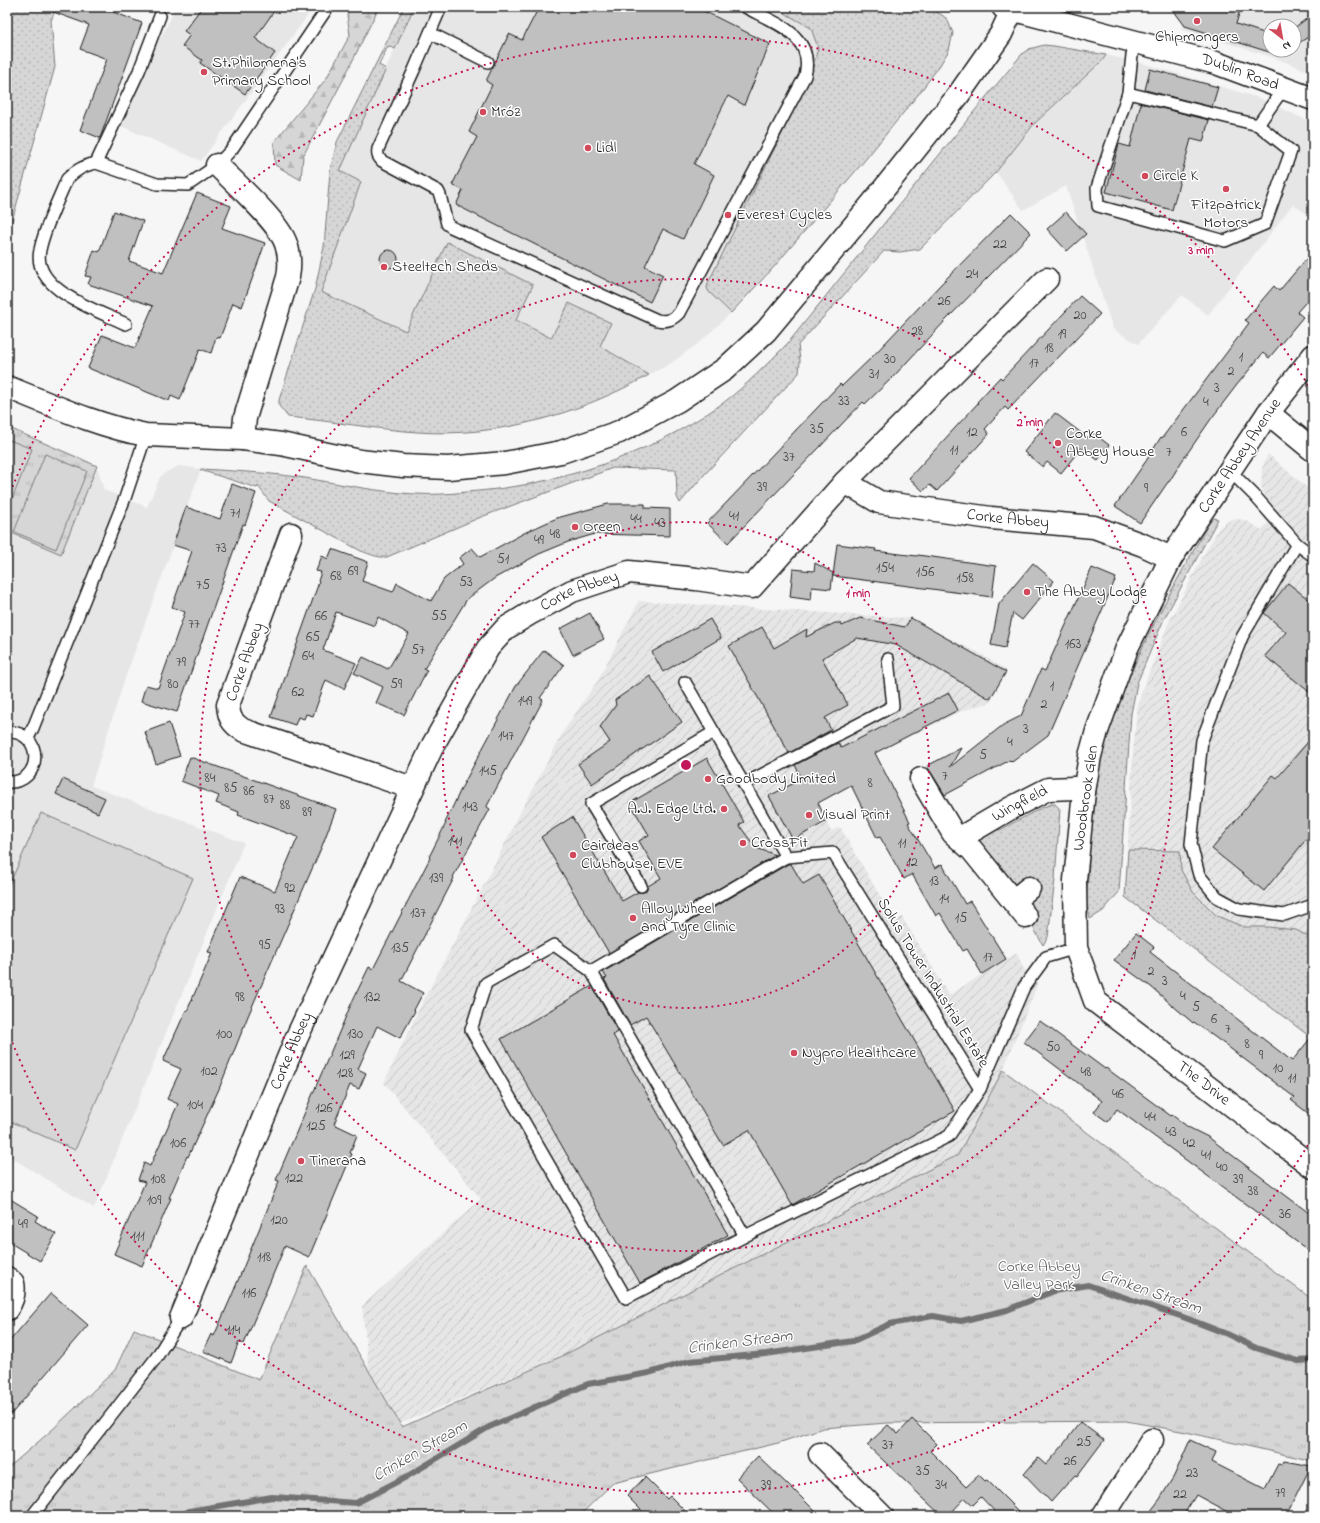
<svg xmlns="http://www.w3.org/2000/svg" width="1320" height="1523" viewBox="0 0 1320 1523" font-family="'Indie Flower',sans-serif">
<style>
.built{fill:#e6e6e6;fill-rule:evenodd}
.industrial{fill:url(#industrial-furrows)}
.grass{fill:url(#grass-dots);stroke:#797979}
.forest{fill:url(#forest-firs);stroke:#797979}
.park{fill:url(#park-tufts);stroke:#797979}
.pitch{fill:#d6d6d6;stroke:#797979}
.lines{fill:none;stroke-linecap:round;stroke-linejoin:round}
.stream{stroke:#727272;stroke-width:6}
.building{fill:#c0c0c0;stroke:#1c1c1c}
.service-casing{stroke:#1c1c1c;stroke-width:14}
.minor-casing{stroke:#1c1c1c;stroke-width:25}
.secondary-casing{stroke:#1c1c1c;stroke-width:25}
.service{stroke:#fff;stroke-width:11}
.minor{stroke:#fff;stroke-width:22}
.secondary{stroke:#fff;stroke-width:22}
.ring{fill:none;stroke:#c2185b;stroke-width:2;stroke-dasharray:2 4}
.poi-dot{fill:#d1495b;stroke:#fff;stroke-width:1.5}
.labels{text-anchor:middle;dominant-baseline:central;stroke-width:3;stroke-linejoin:round;paint-order:stroke}
.number-label{font-size:14px;fill:#454545}
.poi-label{font-size:16px;fill:#1c1c1c;stroke:#fff;text-anchor:start}
.street-label{font-size:16px;fill:#1c1c1c;stroke:#fff}
.park-label{font-size:16px;fill:#5d5d5d;stroke:#fff}
.water-label{font-size:17px;font-style:italic;fill:#5d5d5d;stroke:#fff}
.centre{fill:#c2185b;stroke:#fff;stroke-width:2}
.ring-label{font-size:12px;text-anchor:middle;font-weight:bold;fill:#c2185b;stroke:#fff;stroke-width:3;stroke-linejoin:round;paint-order:stroke}
</style>
<defs>
<pattern id="industrial-furrows" width="10" height="10" patternUnits="userSpaceOnUse"><rect width="10" height="10" fill="#e6e6e6"/><path d="M-1 1l2-2M0 10L10 0M9 11l2-2" fill="none" stroke="#c5c5c5"/></pattern>
<pattern id="grass-dots" width="8" height="8" patternUnits="userSpaceOnUse"><rect width="8" height="8" fill="#d6d6d6"/><path d="M2 2h.1M6 6h.1" fill="none" stroke="#b7b7b7" stroke-width="1.8" stroke-linecap="round"/></pattern>
<pattern id="forest-firs" width="22" height="20" patternUnits="userSpaceOnUse"><rect width="22" height="20" fill="#d6d6d6"/><path d="M5 1l3.5 6h-7zM16 11l3.5 6h-7z" fill="#b7b7b7"/></pattern>
<pattern id="park-tufts" width="24" height="20" patternUnits="userSpaceOnUse"><rect width="24" height="20" fill="#d6d6d6"/><path d="M3 7l-1-3M5 7V3M7 7l1-3M15 17l-1-3M17 17v-4M19 17l1-3" fill="none" stroke="#b7b7b7"/></pattern>
</defs>
<rect width="100%" height="100%" fill="#f6f6f6"/>
<filter id="ink" filterUnits="userSpaceOnUse"><feTurbulence type="fractalNoise" baseFrequency=".025" numOctaves="2"/><feDisplacementMap in="SourceGraphic" scale="8" xChannelSelector="R" yChannelSelector="G"/><feConvolveMatrix kernelMatrix="1 2 1 2 8 2 1 2 1" color-interpolation-filters="sRGB"/></filter>
<g filter="url(#ink)">
<g class="built">
<path d="M174,7H314L201,161L114,123L171,18Z"/>
<path d="M414,7H780L816,27L821,48L809,91L716,299L731,313L700,342L670,364L649,375L600,345L610,323L569,303L551,338L515,320L447,242L406,331L321,292L361,182L339,171Z"/>
<path d="M1184,7H1299L1313,17V73L1275,58L1181,29L1185,16ZM1270,26H1294V50H1270Z"/>
<path d="M1106,55L1145,64L1259,98L1313,123V219L1293,204L1208,315L1182,295L1138,344L1113,329L1066,186L1023,210L996,172L1034,124L1102,61Z"/>
<path d="M7,427L87,460L98,469L104,490L147,507L160,477L168,471L179,466L201,469L125,678L91,786L244,843L94,1208L7,1155Z"/>
</g>
<g class="industrial">
<path d="M1268,454L1313,493V1039L1125,897L1133,751L1137,710L1141,693L1168,624L1203,556L1219,528L1230,520L1238,519L1247,521L1262,530L1277,511L1265,496L1261,486L1262,468Z"/>
<path d="M639,601L908,618L979,653L1006,670L991,702L959,712L849,766L839,780L845,789L816,804L831,831L840,827L895,922L902,917L949,995L1017,953L1023,968L1038,983L1003,1070L958,1155L560,1357L400,1424L369,1371L362,1306L481,1199L384,1083L419,1009L487,879L519,815L563,732L598,680Z"/>
</g>
<g class="grass">
<path d="M7,7H56L51,21L55,67L7,239Z"/>
<path d="M404,7H414L395,49L388,46L379,65L386,69L340,171L361,182L321,292L406,331L447,242L533,285L516,320L551,338L569,303L611,323L600,346L649,375C579,414 498,438 417,432C374,429 331,421 288,417L279,406V400L315,289L324,247L330,171L337,142Z"/>
<path d="M774,7H927L942,15L947,19L953,33L949,50L940,65L921,91L865,160L773,268L731,313L709,292L707,288L708,283L811,75L818,48L811,28Z"/>
<path d="M1044,45L1054,46L1106,55L1102,61L1034,124L996,172L920,249L900,252L884,251L798,345L800,360L799,373L704,475L680,503L677,497L676,470L613,468L481,517L387,557C377,558 370,554 361,551L269,501L258,486L257,488L200,470L201,469C235,471 271,473 305,478C342,484 378,492 415,494C432,495 449,494 466,492C557,486 648,456 723,403C747,385 767,364 788,343L981,103L1023,53L1029,49Z"/>
<path d="M1214,518L1218,519L1164,619L1137,683L1131,714L1119,892L1103,911L1090,919L1087,904V892C1090,853 1090,813 1098,774C1117,684 1164,603 1209,523Z"/>
<path d="M1052,804H1055L1060,809L1055,879L1048,937L1043,945L1029,920L1015,885L1011,886L979,848L977,839L992,826L1000,830L1041,808Z"/>
<path d="M1128,850L1180,851L1181,870L1193,892L1217,916L1244,927H1268L1296,930L1313,939V1039L1125,897Z"/>
</g>
<path class="forest" d="M350,7H379L344,78L303,156L301,180L275,165L274,142L326,79L350,35L347,15Z"/>
<g class="park">
<path d="M7,427L97,466L61,554L7,531Z"/>
<path d="M1003,1070L1313,1300V1461L1186,1432L1126,1421L887,1423L823,1428L778,1443L613,1483L579,1516H7V1469L53,1429L115,1370L134,1329L259,1380L307,1266L402,1427L560,1357L958,1155Z"/>
</g>
<g class="pitch">
<path d="M7,439L32,449L7,512Z"/>
<path d="M45,454L87,471L56,549L14,532Z"/>
<path d="M41,813L193,878L75,1150L7,1120V890Z"/>
</g>
<g class="lines">
<path class="stream" d="M180,1516L189,1511L272,1497L356,1503L406,1477L489,1427L588,1384L649,1373L689,1361L766,1354L853,1341L890,1324L933,1316L961,1321L1007,1310L1054,1291L1088,1285L1183,1317L1227,1334L1256,1348L1298,1361L1313,1360"/>
</g>
<g class="building">
<path d="M45,7H100L142,23L100,138L80,130L107,59L80,49L89,25L45,9Z"/>
<path d="M202,7H277L255,38L275,53L245,94L200,63L202,60L182,46L190,35L184,31Z"/>
<path d="M539,7H696L770,44L744,105L728,96L694,164L714,175L683,239L663,229L645,266L663,275L650,302L456,205L463,190L452,185L477,137L469,132L492,85L486,81L509,34L522,40Z"/>
<path d="M1171,7H1241L1236,24L1270,35V50H1288L1279,55L1185,26Z"/>
<path d="M1313,14V34L1294,46V28Z"/>
<path d="M1150,69L1218,87L1212,107L1145,90Z"/>
<path d="M1141,103L1209,120L1203,142L1191,139L1172,210L1106,192L1119,144L1130,147Z"/>
<path d="M197,193L231,206L222,228L265,243L242,307L233,303L220,338L216,337L211,353L200,349L180,400L171,396L169,401L88,368L102,335L135,348L153,306L88,284L91,277L85,276L94,250L99,252L114,211L143,221L129,261L163,273Z"/>
<path d="M1066,212L1086,234L1067,251L1047,229Z"/>
<path d="M1011,213L1031,233L945,321L894,376L865,404L863,402L728,543L707,523L840,384L842,386L871,358L940,285Z"/>
<circle cx="389" cy="259" r="9"/>
<path d="M1313,251V294L1297,312L1303,317L1269,358L1263,353L1236,386L1211,419L1182,461L1169,482H1168L1140,523L1115,506L1146,461L1161,437L1162,438L1249,323L1245,320L1274,286L1279,291Z"/>
<path d="M1080,296L1100,314L1008,410L1005,407L985,429L989,434L937,491L930,485L923,491L909,478L978,403L977,402L1000,377L1002,379Z"/>
<path d="M1055,413L1088,438L1092,432L1109,445L1098,460L1081,448L1061,473L1047,462L1043,467L1024,452Z"/>
<path d="M232,484L256,493L245,525L243,524L177,712L141,701L146,685L158,688L185,612L172,607L192,551L173,545L186,507L220,519Z"/>
<path d="M608,504H645V508L670,509V536L595,534L568,542L539,554L495,578L467,599L424,669L427,670L404,715L376,703L383,687L354,673L363,657L388,669L409,634L378,617L375,626L336,612L323,650L356,663L344,689L326,680L313,716L306,714L304,719L298,717L295,725L271,717L319,582L318,581L321,572L316,571L322,556L328,559L332,549L368,562L362,581L393,592L397,583L431,601L444,579L463,564L459,558L472,548L480,557L526,532L557,518Z"/>
<path d="M837,544L876,549L875,551L917,556L918,555L996,566L992,597L833,576Z"/>
<path d="M815,563L833,573L831,589L812,587L811,600L790,597L793,569L814,571Z"/>
<path d="M1033,563L1054,581L1022,620L1013,613L1005,648L991,645L999,604Z"/>
<path d="M1092,568L1116,578L1048,735L1012,762L1010,760L945,795L927,766L961,748L950,767L1003,725L1021,716L1041,669L1045,671Z"/>
<path d="M1288,583L1313,603V695L1265,656L1286,632L1264,613Z"/>
<path d="M590,613L604,639L573,655L560,629Z"/>
<path d="M860,618L905,627L911,618L1006,672L990,699L896,645L857,638L822,658L848,705L825,718L831,730L789,753L729,646L762,627L774,648L807,629L806,637L835,623H840L842,626Z"/>
<path d="M710,619L721,638L663,672L652,652Z"/>
<path d="M544,650L564,665L540,698L543,700L487,806V807L490,809L453,877L454,878L401,981L423,993L414,1010L415,1011L400,1038L377,1026L358,1069L366,1073L359,1089L350,1085L334,1124L357,1135L350,1153L352,1154L309,1257L285,1246L244,1344L239,1342L231,1363L203,1351L211,1334L214,1336L232,1295L279,1181L276,1180L352,1002L369,967L373,969L430,858L429,857L446,823H445L462,787L516,686Z"/>
<path d="M650,676L682,722L592,784L578,764L610,742L600,727L616,705L615,700Z"/>
<path d="M949,693L958,710L875,753L910,822L908,823L935,868L942,864L965,904L970,901L1006,959L982,974L967,949L963,951L940,913L936,916L912,874L904,879L880,837L877,838L851,785L818,803L827,821L793,840L769,796L802,779L795,765L838,743L841,748Z"/>
<path d="M169,723L180,756L156,764L145,732Z"/>
<path d="M1313,736V831L1264,891L1212,849L1273,775L1277,778Z"/>
<path d="M190,757L336,809L322,846L248,1016L219,1089L188,1157L187,1156L169,1198H171L142,1266L114,1254L145,1182L138,1180L144,1163L150,1166L178,1104L167,1099L181,1069L163,1061L186,1010L187,1011L212,953L208,952L240,877L275,891L298,837L238,815L239,812L216,803L219,796L181,781Z"/>
<path d="M707,758L744,822L739,825L756,848L776,855L609,953L541,837L572,817L622,901L638,892H644L648,886L661,878L639,841L649,835L630,803Z"/>
<path d="M63,779L105,798L98,813L56,794Z"/>
<path d="M788,864H791L803,884L819,875L955,1111L792,1205L749,1130L723,1145L646,1016L630,1025L604,979L607,978L603,972Z"/>
<path d="M1136,933L1154,947L1150,952L1292,1061L1313,1035V1117L1291,1100L1294,1097L1227,1046L1194,1022L1193,1023L1150,986L1114,960Z"/>
<path d="M592,986L618,1032L613,1035L728,1235L640,1283L501,1039Z"/>
<path d="M1040,1021L1105,1069L1106,1068L1171,1116L1172,1115L1188,1127L1208,1137L1313,1216V1254L1117,1109L1108,1122L1094,1112L1102,1101L1024,1042Z"/>
<path d="M7,1197L38,1216L35,1221L56,1234L40,1261L7,1241Z"/>
<path d="M51,1293L88,1325L7,1419V1344Z"/>
<path d="M912,1419L937,1444L930,1451L966,1487L979,1475L985,1481L987,1480L1023,1516H999L981,1497L973,1505L965,1498L948,1516H942L867,1445L888,1425L898,1434Z"/>
<path d="M1080,1422L1104,1440L1077,1476L1075,1475L1051,1502L1024,1474L1038,1458L1046,1465L1060,1449Z"/>
<path d="M1190,1440L1216,1452L1212,1462L1265,1489L1278,1464L1282,1465L1284,1461L1311,1466L1286,1516H1235L1196,1495L1183,1516H1147L1160,1499L1174,1476Z"/>
<path d="M758,1456L787,1484V1483L820,1516H776L737,1478Z"/>
<path d="M645,1477L667,1499L670,1496L690,1516H647L627,1496Z"/>
</g>
<g class="lines">
<g class="service-casing">
<g id="service">
<path d="M441,7L414,70L378,149C377,155 378,157 382,161L438,191L440,195L447,224L451,227L657,320C667,322 672,320 679,313L805,76C815,35 775,23 745,7"/>
<path d="M160,16L139,71L96,163L157,184L188,185L217,165L232,149L328,7"/>
<path d="M430,33L488,62"/>
<path d="M1135,42L1132,55L1128,93L1258,125L1276,99L1285,88"/>
<path d="M1128,93L1097,188L1098,206L1225,241L1265,224L1291,151L1258,125"/>
<path d="M96,163C83,166 76,170 67,179C58,200 44,229 40,250C31,290 99,311 126,324"/>
<path d="M1229,470L1254,495L1297,544L1313,556"/>
<path d="M1297,544L1242,637L1202,740L1191,844L1199,875L1217,897L1239,909L1284,915L1313,905"/>
<path d="M685,682L786,857L833,853L980,1089L1024,987L1046,957L1076,948"/>
<path d="M7,732C45,730 43,785 7,782"/>
<path d="M28,738L33,728L125,498L146,435"/>
<path d="M744,784L893,706L888,659"/>
<path d="M641,886L591,804L714,732"/>
<path d="M591,971L786,857"/>
<path d="M745,1236L591,971L554,945L486,983L471,1030L626,1298L745,1236L949,1136L980,1089"/>
<path d="M32,1516L156,1358L181,1318"/>
</g>
</g>
<g class="minor-casing">
<g id="minor">
<path d="M217,165C234,182 279,222 286,244C290,255 290,266 288,277L245,418L243,439"/>
<path id="s1" d="M1313,356L1268,413L1171,558L1127,648L1097,731L1090,756L1084,792L1075,880L1076,948L1095,1001L1313,1167"/>
<path d="M7,387C52,405 98,426 146,435L243,439L281,444L360,461L403,466L448,468L505,463L561,452L619,432L677,401L725,369L766,331L871,205L957,97L1001,34L1012,10"/>
<path d="M1268,413L1313,450"/>
<path d="M845,482L1047,279"/>
<path d="M291,534L228,705C229,718 232,723 243,730L412,788"/>
<path d="M921,779L953,833L972,850L1026,917"/>
<path id="s2" d="M960,838L1011,808L1048,789L1074,788L1084,792"/>
<path d="M1013,901L1029,888"/>
<path d="M7,1278L13,1283C15,1293 13,1300 7,1309"/>
<path id="s3" d="M181,1318L296,1039L433,745L488,648L506,628L529,614L572,591L629,572L696,579L752,587L845,482L879,502L991,518L1094,527L1143,545L1171,558"/>
<path d="M820,1454L882,1516"/>
<path d="M1103,1516L1152,1440"/>
</g>
</g>
<g class="secondary-casing">
<g id="secondary">
<path id="s4" d="M1003,7L1216,63L1313,99"/>
</g>
</g>
<use href="#service" class="service"/>
<use href="#minor" class="minor"/>
<use href="#secondary" class="secondary"/>
</g>
</g>
<g class="ring">
<circle cx="686" cy="765" r="243"/>
<circle cx="686" cy="765" r="486"/>
<path d="M1311 1140A729 729 0 0 1 8 1032M8 498A729 729 0 0 1 1311 390"/>
</g>
<g class="poi-dot">
<circle cx="1197" cy="21" r="4"/>
<circle cx="204" cy="72" r="4"/>
<circle cx="483" cy="112" r="4"/>
<circle cx="588" cy="148" r="4"/>
<circle cx="1145" cy="176" r="4"/>
<circle cx="1226" cy="189" r="4"/>
<circle cx="728" cy="215" r="4"/>
<circle cx="384" cy="267" r="4"/>
<circle cx="1058" cy="443" r="4"/>
<circle cx="575" cy="527" r="4"/>
<circle cx="1027" cy="592" r="4"/>
<circle cx="708" cy="779" r="4"/>
<circle cx="724" cy="809" r="4"/>
<circle cx="809" cy="815" r="4"/>
<circle cx="743" cy="843" r="4"/>
<circle cx="573" cy="855" r="4"/>
<circle cx="633" cy="918" r="4"/>
<circle cx="794" cy="1053" r="4"/>
<circle cx="301" cy="1161" r="4"/>
</g>
<g class="labels">
<g class="number-label">
<text x="1000" y="244">22</text>
<text x="972" y="274">24</text>
<text x="944" y="301">26</text>
<text x="1080" y="315">20</text>
<text x="917" y="331">28</text>
<text x="1062" y="334">19</text>
<text x="1049" y="348">18</text>
<text x="1241" y="357">1</text>
<text x="890" y="359">30</text>
<text x="1034" y="363">17</text>
<text x="1231" y="371">2</text>
<text x="874" y="374">31</text>
<text x="1217" y="388">3</text>
<text x="844" y="401">33</text>
<text x="1206" y="402">4</text>
<text x="817" y="429">35</text>
<text x="972" y="432">12</text>
<text x="1184" y="432">6</text>
<text x="954" y="450">11</text>
<text x="1169" y="452">7</text>
<text x="789" y="457">37</text>
<text x="762" y="487">39</text>
<text x="1146" y="488">9</text>
<text x="235" y="513">71</text>
<text x="734" y="516">41</text>
<text x="636" y="519">44</text>
<text x="660" y="523">43</text>
<text x="555" y="534">48</text>
<text x="539" y="540">49</text>
<text x="221" y="548">73</text>
<text x="503" y="559">51</text>
<text x="885" y="568">154</text>
<text x="353" y="571">69</text>
<text x="925" y="572">156</text>
<text x="336" y="576">68</text>
<text x="965" y="578">158</text>
<text x="466" y="582">53</text>
<text x="203" y="585">75</text>
<text x="321" y="616">66</text>
<text x="439" y="616">55</text>
<text x="194" y="624">77</text>
<text x="313" y="637">65</text>
<text x="1073" y="644">163</text>
<text x="418" y="650">57</text>
<text x="308" y="656">64</text>
<text x="181" y="662">79</text>
<text x="173" y="684">80</text>
<text x="396" y="684">59</text>
<text x="1052" y="686">1</text>
<text x="298" y="692">62</text>
<text x="525" y="701">149</text>
<text x="1044" y="704">2</text>
<text x="1026" y="729">3</text>
<text x="506" y="736">147</text>
<text x="1010" y="742">4</text>
<text x="983" y="755">5</text>
<text x="488" y="771">145</text>
<text x="945" y="776">7</text>
<text x="210" y="778">84</text>
<text x="870" y="783">8</text>
<text x="231" y="788">85</text>
<text x="249" y="791">86</text>
<text x="269" y="799">87</text>
<text x="285" y="805">88</text>
<text x="470" y="807">143</text>
<text x="307" y="812">89</text>
<text x="455" y="841">141</text>
<text x="902" y="843">11</text>
<text x="912" y="862">12</text>
<text x="436" y="878">139</text>
<text x="934" y="881">13</text>
<text x="290" y="888">92</text>
<text x="944" y="899">14</text>
<text x="280" y="909">93</text>
<text x="418" y="913">137</text>
<text x="961" y="918">15</text>
<text x="265" y="945">95</text>
<text x="400" y="948">135</text>
<text x="1134" y="954">1</text>
<text x="988" y="957">17</text>
<text x="1151" y="971">2</text>
<text x="1165" y="981">3</text>
<text x="1183" y="996">4</text>
<text x="240" y="997">98</text>
<text x="372" y="997">132</text>
<text x="1196" y="1007">5</text>
<text x="1214" y="1019">6</text>
<text x="1228" y="1029">7</text>
<text x="224" y="1034">100</text>
<text x="355" y="1034">130</text>
<text x="1247" y="1044">8</text>
<text x="1053" y="1047">50</text>
<text x="347" y="1055">129</text>
<text x="1261" y="1055">9</text>
<text x="1278" y="1068">10</text>
<text x="209" y="1071">102</text>
<text x="1086" y="1072">48</text>
<text x="345" y="1073">128</text>
<text x="1292" y="1078">11</text>
<text x="1118" y="1094">46</text>
<text x="195" y="1105">104</text>
<text x="324" y="1108">126</text>
<text x="1150" y="1117">44</text>
<text x="316" y="1126">125</text>
<text x="1171" y="1132">43</text>
<text x="178" y="1143">106</text>
<text x="1189" y="1143">42</text>
<text x="1206" y="1155">41</text>
<text x="1222" y="1167">40</text>
<text x="294" y="1178">122</text>
<text x="158" y="1179">108</text>
<text x="1238" y="1179">39</text>
<text x="1253" y="1191">38</text>
<text x="154" y="1200">109</text>
<text x="1285" y="1214">36</text>
<text x="279" y="1220">120</text>
<text x="23" y="1224">49</text>
<text x="138" y="1236">111</text>
<text x="264" y="1257">118</text>
<text x="249" y="1293">116</text>
<text x="233" y="1330">114</text>
<text x="1084" y="1442">25</text>
<text x="888" y="1445">37</text>
<text x="1070" y="1461">26</text>
<text x="923" y="1471">35</text>
<text x="1192" y="1473">23</text>
<text x="766" y="1485">39</text>
<text x="941" y="1485">34</text>
<text x="1280" y="1493">79</text>
<text x="1180" y="1494">22</text>
</g>
<g class="poi-label">
<text x="1197" y="37" text-anchor="middle">Chipmongers</text>
<text x="212" y="63">St.Philomena's<tspan x="212" dy="18">Primary School</tspan></text>
<text x="491" y="112">Mróz</text>
<text x="596" y="148">Lidl</text>
<text x="1153" y="176">Circle K</text>
<text x="1226" y="205" text-anchor="middle">Fitzpatrick<tspan x="1226" dy="18">Motors</tspan></text>
<text x="736" y="215">Everest Cycles</text>
<text x="392" y="267">Steeltech Sheds</text>
<text x="1066" y="434">Corke<tspan x="1066" dy="18">Abbey House</tspan></text>
<text x="583" y="527">Oreen</text>
<text x="1035" y="592">The Abbey Lodge</text>
<text x="716" y="779">Goodbody Limited</text>
<text x="716" y="809" text-anchor="end">A.J. Edge Ltd.</text>
<text x="817" y="815">Visual Print</text>
<text x="751" y="843">CrossFit</text>
<text x="581" y="846">Cairdeas<tspan x="581" dy="18">Clubhouse, EVE</tspan></text>
<text x="641" y="909">Alloy Wheel<tspan x="641" dy="18">and Tyre Clinic</tspan></text>
<text x="802" y="1053">Nypro Healthcare</text>
<text x="309" y="1161">Tinerana</text>
</g>
<g class="street-label">
<text stroke="none"><textPath href="#s4" startOffset="246">Dublin Road</textPath></text>
<text transform="translate(1240 456) rotate(-56)">Corke Abbey Avenue</text>
<text stroke="none"><textPath href="#s3" startOffset="1334">Corke Abbey</textPath></text>
<text stroke="none"><textPath href="#s3" startOffset="847">Corke Abbey</textPath></text>
<text transform="translate(245 662) rotate(-70)">Corke Abbey</text>
<text transform="translate(1086 798) rotate(-82)">Woodbrook Glen</text>
<text stroke="none"><textPath href="#s2" startOffset="69">Wingfield</textPath></text>
<text transform="translate(933 983) rotate(58)">Solus Tower Industrial Estate</text>
<text stroke="none"><textPath href="#s3" startOffset="289">Corke Abbey</textPath></text>
<text stroke="none"><textPath href="#s1" startOffset="847">The Drive</textPath></text>
</g>
<g class="park-label">
<text x="1039" y="1267">Corke Abbey<tspan x="1039" dy="18">Valley Park</tspan></text>
</g>
<g class="water-label">
<text transform="translate(1151 1292) rotate(19)">Crinken Stream</text>
<text transform="translate(740 1342) rotate(-7)">Crinken Stream</text>
<text transform="translate(420 1451) rotate(-30)">Crinken Stream</text>
</g>
</g>
<circle cx="686" cy="765" r="6" class="centre"/>
<g class="ring-label">
<text x="1201" y="254">3 min</text>
<text x="1030" y="426">2 min</text>
<text x="858" y="597">1 min</text>
</g>
<rect width="1320" height="1523" fill="none" stroke="#fff" stroke-width="24"/>
<rect x="12" y="12" width="1296" height="1499" fill="none" stroke="#1c1c1c" stroke-width="1.5" filter="url(#ink)"/>
<g transform="translate(1282 38) rotate(149)"><circle r="19" fill="#ffffff" stroke="#a4a4a4"/>
<path d="M0-3L7 15L0 10L-7 15Z" fill="#d1495b"/>
<text y="-6" font-size="11" font-weight="bold" text-anchor="middle" fill="#1c1c1c">N</text>
</g>
</svg>
